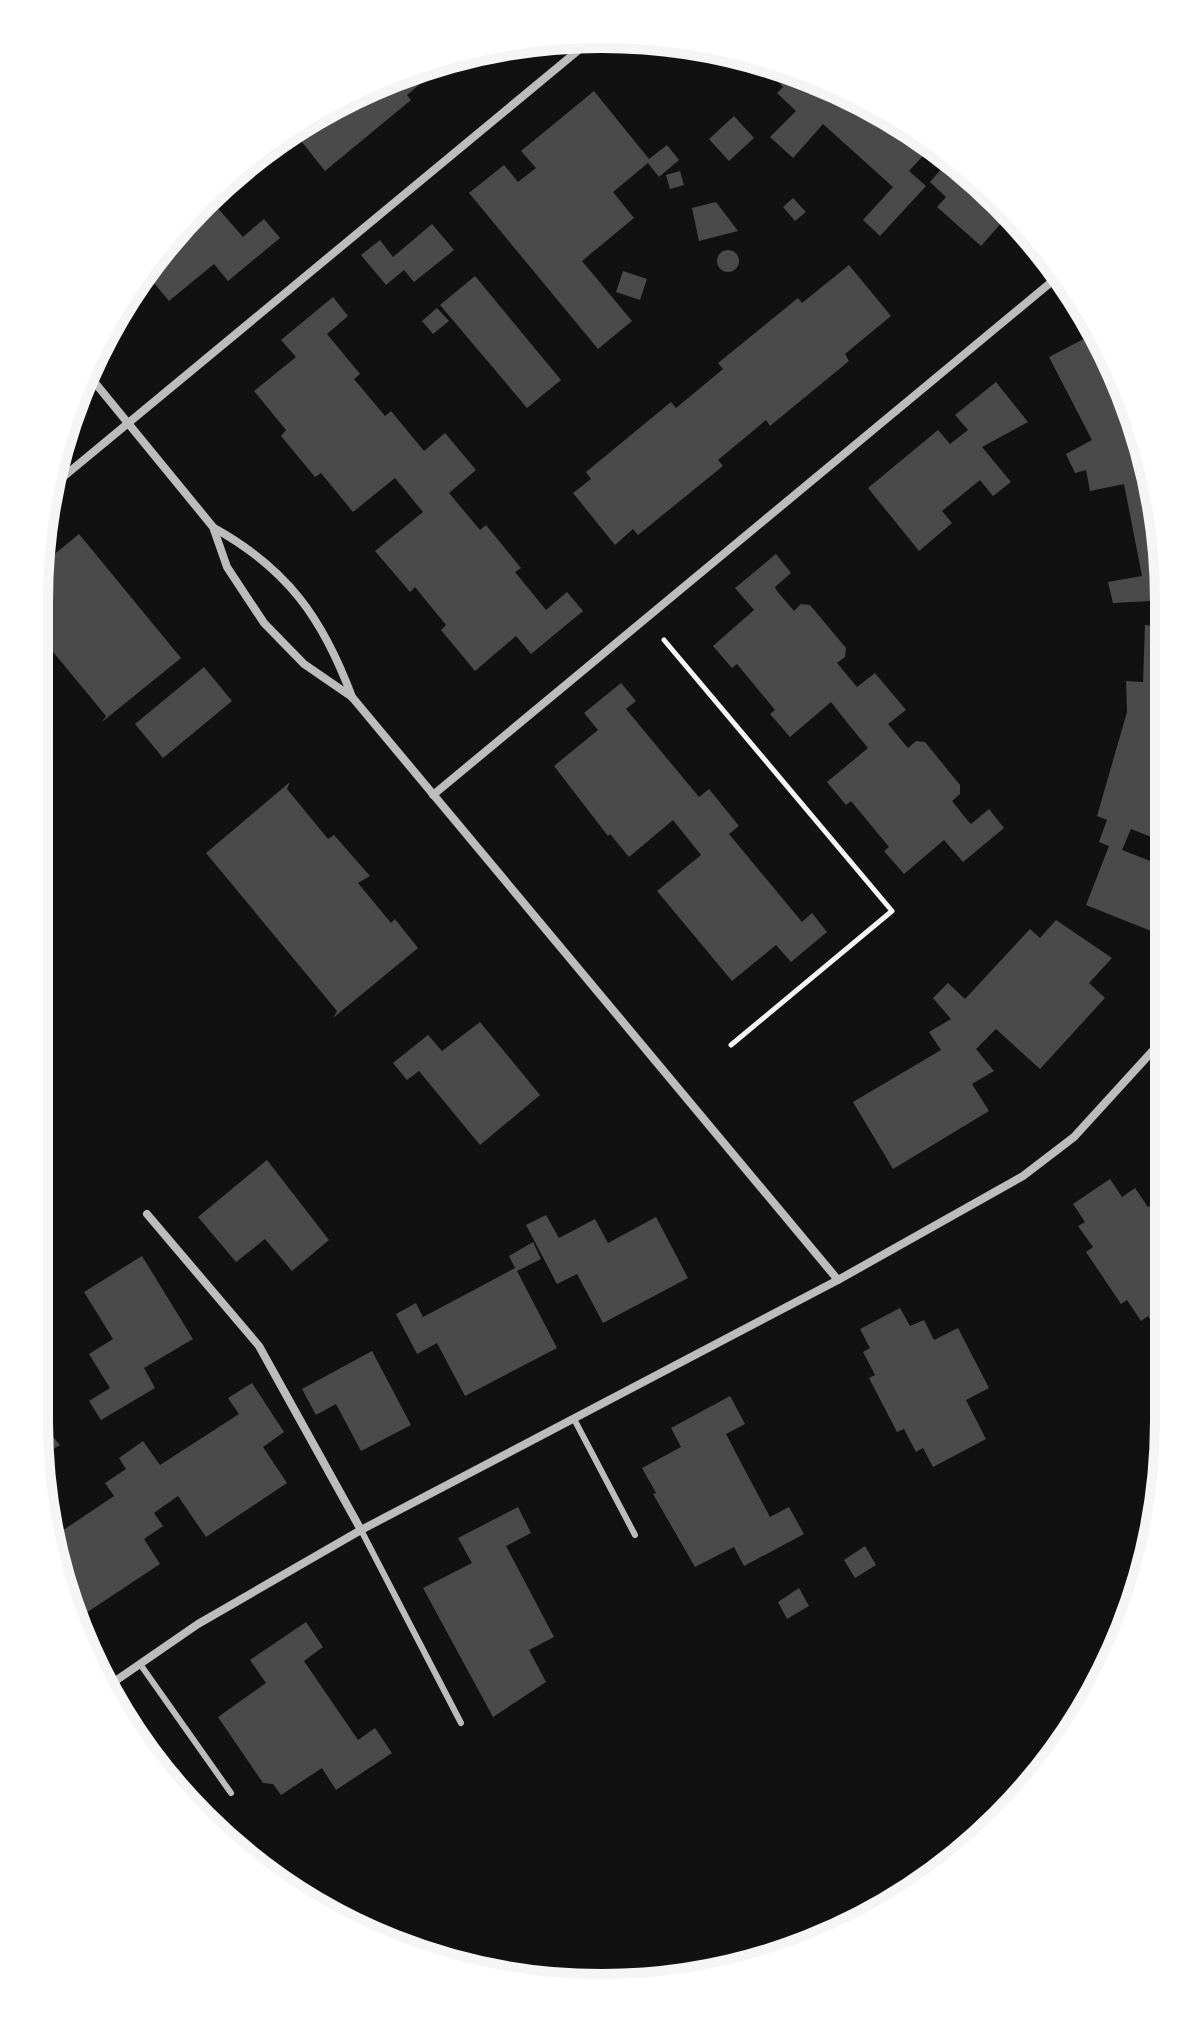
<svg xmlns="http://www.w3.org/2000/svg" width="1203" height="2022" viewBox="0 0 1203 2022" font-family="Commissioner,sans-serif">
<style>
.building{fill:#4a4a4a}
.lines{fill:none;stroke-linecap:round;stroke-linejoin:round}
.path{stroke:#f5f5f5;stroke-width:5}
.service{stroke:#bcbcbc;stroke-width:6}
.minor{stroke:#bcbcbc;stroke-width:8}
.rim{fill:none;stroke:#f5f5f5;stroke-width:10}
</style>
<rect width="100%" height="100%" fill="#111"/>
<g class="building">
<path d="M741,54L819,77L826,81L817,89L837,106L849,93L917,130L934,144L909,171L926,186L880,236L863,220L893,187L823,124L793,158L770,137L796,111L777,93L783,87L765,66L759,72Z"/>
<path d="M452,57L407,95L411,100L325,171L290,127L385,77Z"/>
<path d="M594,91L649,159L667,145L679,160L659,177L648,163L613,192L634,218L582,261L632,321L598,349L469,193L504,165L518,182L536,168L521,151Z"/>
<path d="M734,116L754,138L729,161L709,139Z"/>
<path d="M950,159L1011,212L981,246L937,207L946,197L930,182Z"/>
<path d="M680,171L684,185L670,189L666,175Z"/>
<path d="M213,190L221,200L215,205L243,237L264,219L280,238L228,281L214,264L169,301L143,270Z"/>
<path d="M793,198L806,212L795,221L783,207Z"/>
<path d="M716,202L738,231L699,241L692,208Z"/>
<path d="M432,224L454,250L414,282L404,270L386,285L361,255L380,240L393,257Z"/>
<circle cx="728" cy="261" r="11"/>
<path d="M849,265L891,316L845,354L849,361L770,426L766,420L718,460L723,466L638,535L633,529L615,545L573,493L591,479L586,472L671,402L676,408L699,389L723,369L718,363L798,298L802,303Z"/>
<path d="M623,271L647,279L640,300L616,292Z"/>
<path d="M475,276L561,380L527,408L440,305Z"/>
<path d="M333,297L348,316L327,334L360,374L354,379L385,416L391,411L424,451L445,433L476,470L449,493L480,530L486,525L521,568L515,572L546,610L567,592L583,611L531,654L516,636L475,671L441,630L446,625L415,587L410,592L375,551L423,512L395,478L353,512L321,473L315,477L281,436L286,430L254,391L296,357L281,340Z"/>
<path d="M437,308L449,321L433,334L422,321Z"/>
<path d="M1099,331L1139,420L1127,426L1139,451L1145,449L1168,564V600L1113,603L1108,582L1142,576L1124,484L1090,491L1086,470L1075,473L1066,454L1092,440L1049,357Z"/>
<path d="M996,382L1028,422L982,447L1011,482L993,496L980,480L942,511L952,523L919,551L868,488L938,430L950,444L968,430L955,415Z"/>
<path d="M79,534L181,658L102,722L106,716L35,630V570Z"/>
<path d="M776,554L791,573L775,587L777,591L794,611L801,604L810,605L846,648L845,657L837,663L857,687L875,673L906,710L888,724L908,748L916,741L925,742L960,785V794L952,801L968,821L971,824L989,809L1004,828L963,862L944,840L904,874L884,851L889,847L851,801L846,805L827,782L868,748L849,725L831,702L790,737L770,714L775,710L737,664L732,668L713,646L754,610L735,588Z"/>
<path d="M1145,625L1168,627V813L1159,840L1131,829L1122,850L1168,868V888L1151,931L1086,905L1109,846L1099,842L1107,820L1097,816L1127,712L1126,681L1143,682Z"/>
<path d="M204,667L232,701L163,758L135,724Z"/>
<path d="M621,683L636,701L626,709L699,797L709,789L739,826L729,834L802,922L812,913L827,932L791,962L776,945L732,981L657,891L701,855L673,820L629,857L610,834L608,836L554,766L598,730L584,713Z"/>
<path d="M290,782L287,789L328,839L334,835L370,876L358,883L391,923L395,919L418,948L333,1018L337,1011L206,853Z"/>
<path d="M1056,920L1112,958L1089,983L1105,998L1040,1069L996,1029L976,1049L994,1071L972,1084L989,1111L893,1169L853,1102L941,1050L929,1032L951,1019L933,998L948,983L965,999L1030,929L1040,938Z"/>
<path d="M480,1022L540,1095L480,1145L419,1071L407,1080L393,1063L428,1035L442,1051Z"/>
<path d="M267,1160L329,1240L292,1271L265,1239L236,1262L198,1217Z"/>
<path d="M1110,1179L1122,1197L1135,1188L1148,1207L1168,1194V1329L1159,1334L1148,1316L1141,1321L1127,1300L1121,1304L1086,1252L1093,1247L1078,1226L1085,1222L1073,1204Z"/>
<path d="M546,1215L559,1238L595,1219L608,1243L656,1217L688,1278L603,1323L577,1274L557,1284L526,1225Z"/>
<path d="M533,1242L541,1259L517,1271L557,1348L465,1396L437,1343L417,1354L396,1314L416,1303L423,1317L515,1268L509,1256Z"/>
<path d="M142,1256L193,1339L144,1368L155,1388L101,1420L89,1401L110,1388L89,1354L113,1339L84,1292Z"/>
<path d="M900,1308L910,1326L924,1320L934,1340L958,1328L989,1388L966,1400L986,1439L933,1467L923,1448L916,1452L904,1429L897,1432L869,1378L875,1375L863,1352L870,1348L860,1329Z"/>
<path d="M372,1351L411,1425L361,1451L336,1404L316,1415L302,1389Z"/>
<path d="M252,1383L284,1432L263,1447L287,1483L206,1537L178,1496L154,1513L163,1526L144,1539L160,1564L74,1621L64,1602L53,1537L114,1496L105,1483L126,1469L119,1458L143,1441L160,1465L239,1414L228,1398Z"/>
<path d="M730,1396L745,1424L726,1434L748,1476L770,1517L789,1507L804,1534L744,1566L734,1547L695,1567L653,1494L656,1493L642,1468L681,1447L671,1428Z"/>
<path d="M38,1419L60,1445L40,1457L34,1423Z"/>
<path d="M518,1507L531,1533L506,1546L554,1637L529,1650L546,1682L493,1717L423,1588L472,1563L458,1538Z"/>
<path d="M865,1546L876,1565L855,1578L844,1560Z"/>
<path d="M799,1588L809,1606L787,1619L778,1602Z"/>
<path d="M306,1622L323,1647L304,1661L358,1740L375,1728L392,1753L336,1790L322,1768L281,1795L273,1784L263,1783L218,1717L266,1683L250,1660Z"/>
</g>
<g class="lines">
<path class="path" d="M664,640L892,911L731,1045"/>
<g class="service">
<path d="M574,1419L635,1535"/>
<path d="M361,1530L461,1723"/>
<path d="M140,1664L231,1793"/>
</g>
<g class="minor">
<path d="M87,373L213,527L227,567L264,623L304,664L352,697L838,1280"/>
<path d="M51,487L598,34"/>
<path d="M214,528C288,569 323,619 352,697"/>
<path d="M433,795L1061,274"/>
<path d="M147,1214L259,1346L361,1530"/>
<path d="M108,1686L198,1624L361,1530L838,1280L1023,1176L1074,1137L1168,1034"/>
</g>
</g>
<path d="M0 0H1203V2022H0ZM601 48H602A553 553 0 0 1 1155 601V1421A553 553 0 0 1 602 1974H601A553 553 0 0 1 48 1421V601A553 553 0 0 1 601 48Z" fill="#fff" fill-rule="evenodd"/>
<path class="rim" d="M601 48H602A553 553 0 0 1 1155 601V1421A553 553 0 0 1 602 1974H601A553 553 0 0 1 48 1421V601A553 553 0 0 1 601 48Z"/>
</svg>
